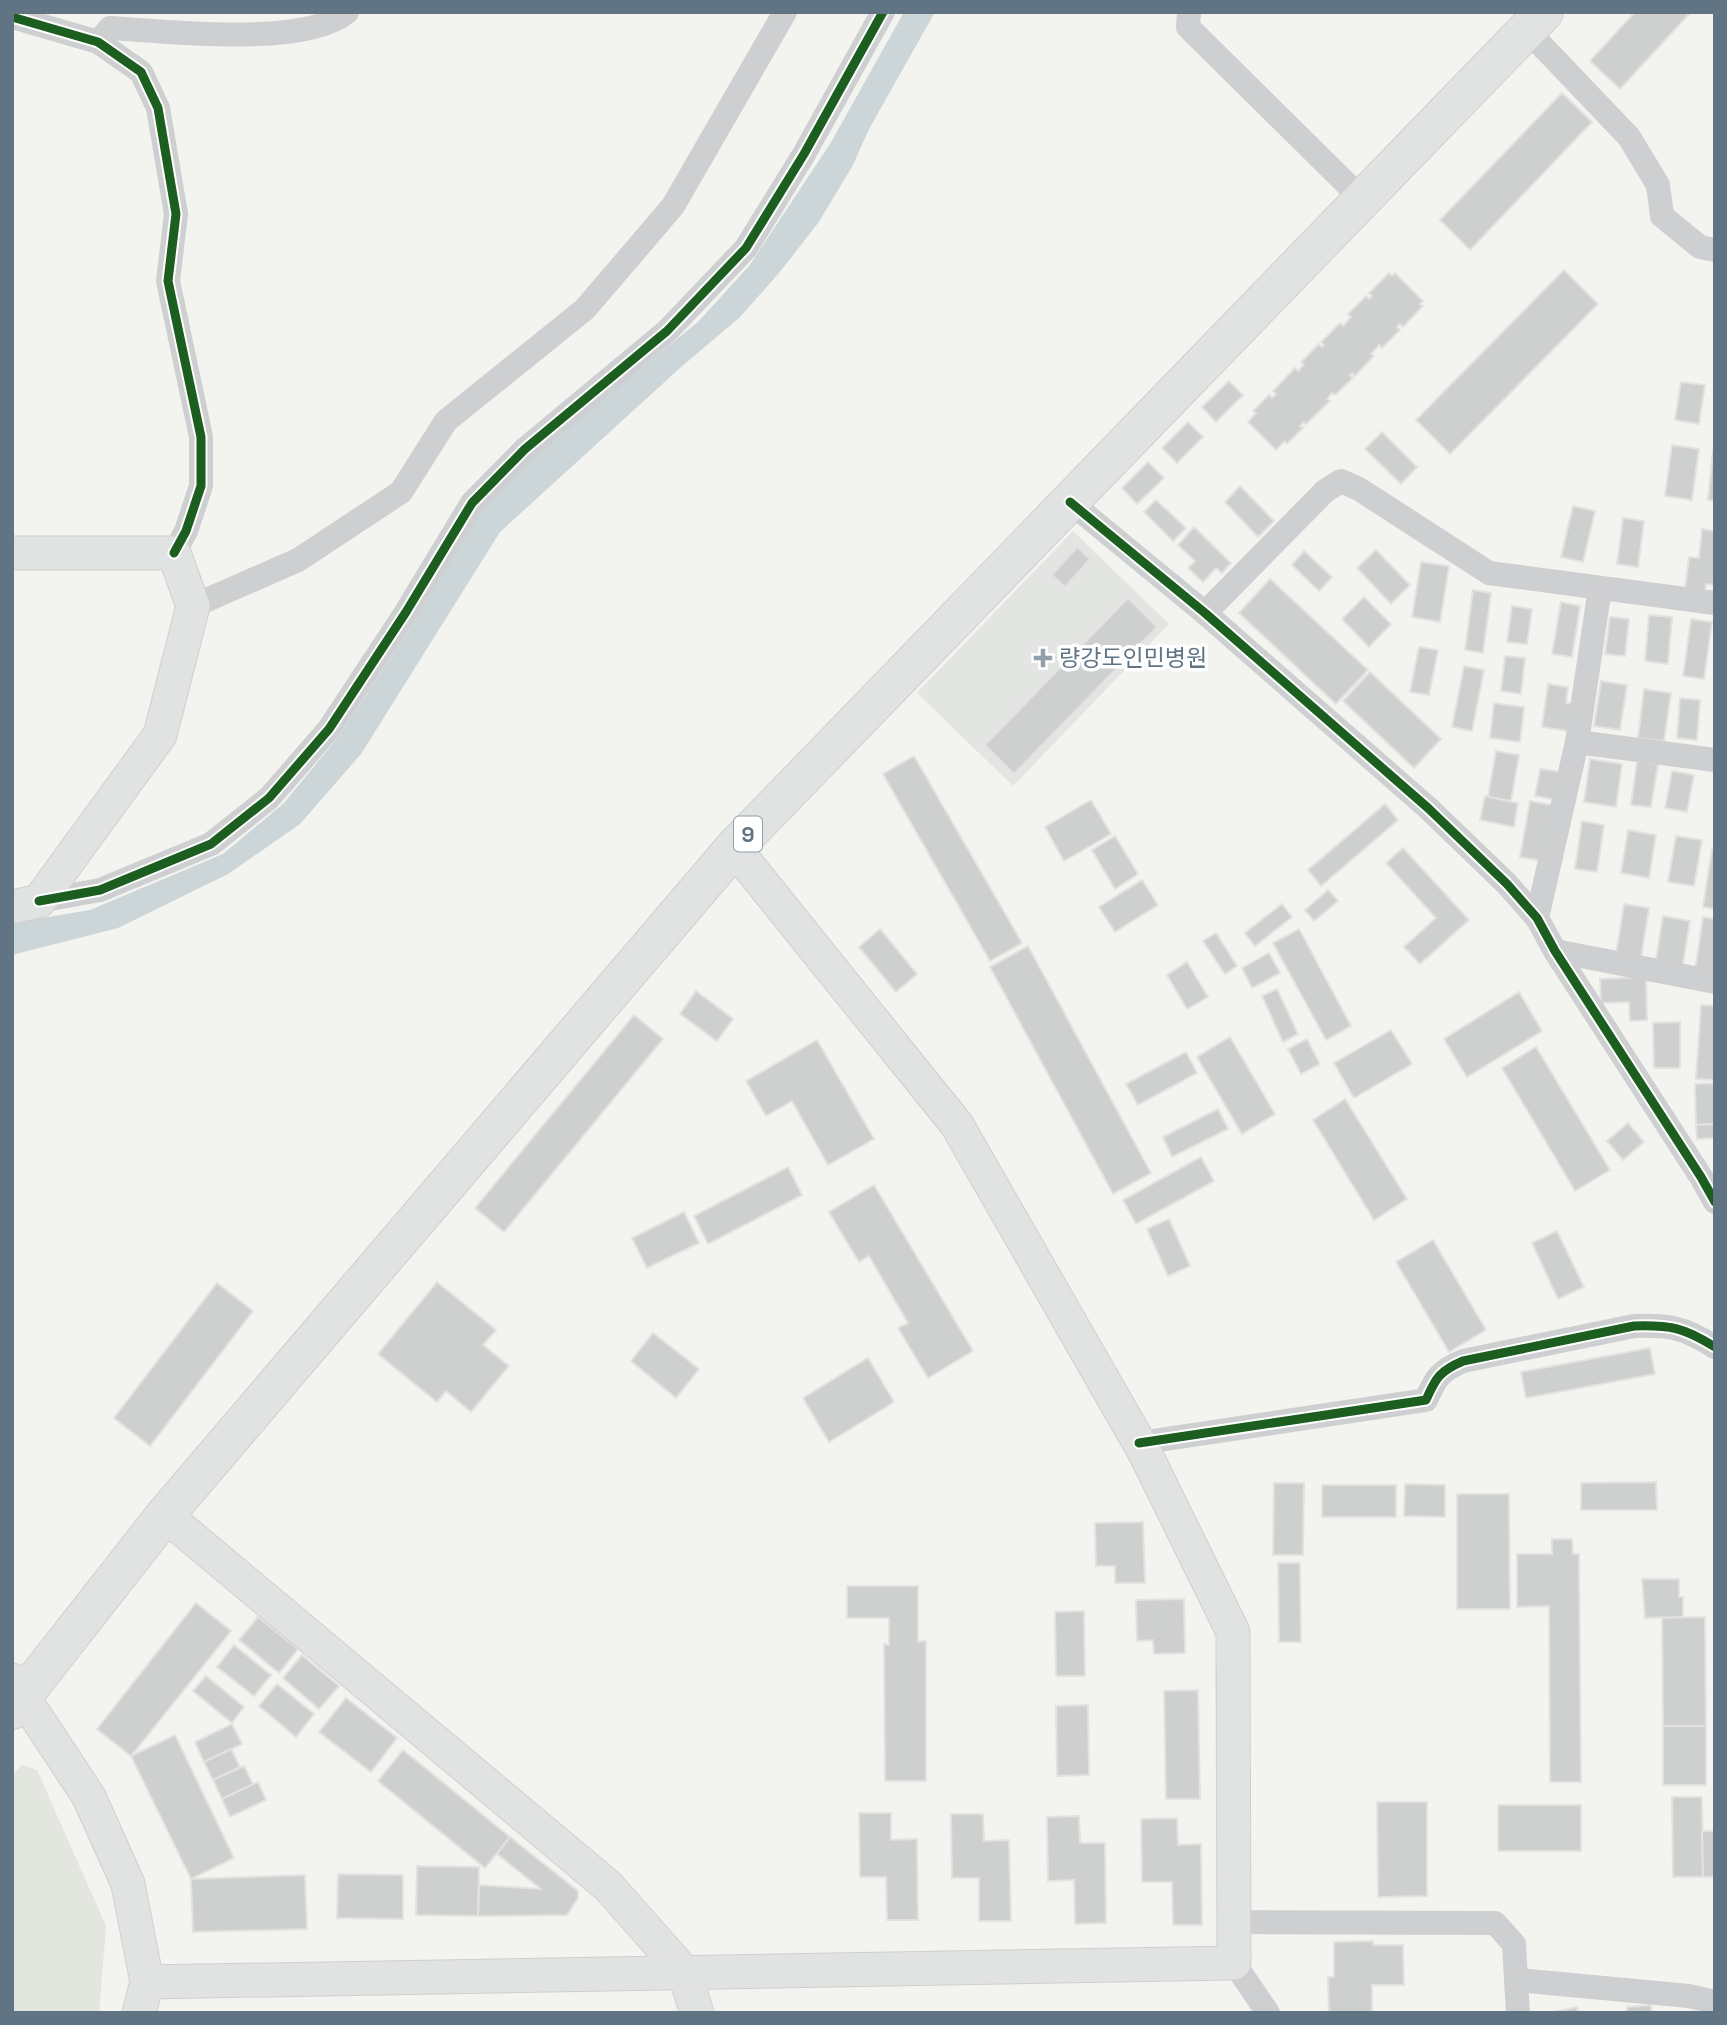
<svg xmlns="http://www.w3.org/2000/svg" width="1727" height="2025" viewBox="0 0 1727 2025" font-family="'Space Grotesk','Noto Sans KR',sans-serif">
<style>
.built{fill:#e3e5e3}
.green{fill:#e2e6de}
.water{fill:#ccd5d8}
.building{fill:#cecfcf;stroke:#e2e2e0;stroke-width:2}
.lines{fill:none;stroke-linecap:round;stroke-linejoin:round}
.secondary-casing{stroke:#ced0d0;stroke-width:35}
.primary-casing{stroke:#ced0d0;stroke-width:40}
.street{stroke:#cecfd0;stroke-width:24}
.secondary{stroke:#e1e2e2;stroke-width:33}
.primary{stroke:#e1e2e2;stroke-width:38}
.cycleway-casing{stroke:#fff;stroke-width:13}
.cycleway{stroke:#1b5e20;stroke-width:9}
.poi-dot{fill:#93a0a9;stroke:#fff;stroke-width:2.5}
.labels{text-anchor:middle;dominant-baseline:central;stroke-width:7;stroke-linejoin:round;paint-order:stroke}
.shield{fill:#fff;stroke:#909ea8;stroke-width:2}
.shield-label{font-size:21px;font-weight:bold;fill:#607483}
.poi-label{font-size:23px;fill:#607483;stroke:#fff;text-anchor:start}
</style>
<rect width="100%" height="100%" fill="#f3f3f0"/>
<path class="built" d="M1073,531L1169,624L1013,786L917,693Z"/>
<path class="green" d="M22,1765L37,1770L106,1926L99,2013H12V1776Z"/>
<path class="water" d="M904,12H935L869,129L852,167L818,223L779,273L740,317L680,368L500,532L361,754L300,824L228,874L118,928L12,955V923L90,910L223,854L284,803L339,736L417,617L480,511L533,455L698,322L749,266L830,144Z"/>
<g class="building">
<path d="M1635,12H1691L1620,89L1590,61Z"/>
<path d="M1562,93L1592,122L1470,250L1440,220Z"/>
<path d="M1564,270L1598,304L1450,454L1416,420Z"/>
<path d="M1389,273L1392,276L1395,273L1423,301L1420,304L1423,306L1403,327L1400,324L1397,327L1400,330L1382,348L1379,345L1371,354L1374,356L1355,376L1352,373L1350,375L1353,378L1335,395L1332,393L1327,399L1330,401L1306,424L1304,422L1300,426L1303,428L1287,444L1285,441L1276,450L1248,422L1256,413L1253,411L1269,395L1272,398L1276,394L1273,391L1295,368L1298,371L1304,365L1301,362L1319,344L1322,347L1324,345L1321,342L1340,323L1343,326L1351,317L1348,314L1366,296L1369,299L1372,296L1369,293Z"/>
<path d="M1229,381L1243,395L1216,422L1202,407Z"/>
<path d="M1681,382L1705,385L1699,424L1675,420Z"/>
<path d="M1188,422L1203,437L1177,463L1162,448Z"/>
<path d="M1382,432L1417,467L1401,484L1365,449Z"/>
<path d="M1672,445L1699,449L1692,500L1665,496Z"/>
<path d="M1713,451H1715V501L1708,500Z"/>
<path d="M1148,462L1164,478L1137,504L1122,488Z"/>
<path d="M1240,486L1274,521L1258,537L1225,502Z"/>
<path d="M1156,500L1186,528L1173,541L1144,512Z"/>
<path d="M1573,506L1595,511L1583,562L1561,557Z"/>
<path d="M1623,518L1644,521L1638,567L1617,564Z"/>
<path d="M1194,527L1231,563L1222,573L1216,568L1203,582L1188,568L1195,561L1178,545Z"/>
<path d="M1702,529L1715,531V585L1706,584L1705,593L1685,590L1689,557L1699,558Z"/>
<path d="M1077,547L1090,559L1065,587L1052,575Z"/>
<path d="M1376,550L1410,585L1391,604L1357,568Z"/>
<path d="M1304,551L1332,577L1319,591L1292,565Z"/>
<path d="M1421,562L1449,566L1440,622L1412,617Z"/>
<path d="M1270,579L1368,670L1336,704L1239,613Z"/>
<path d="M1473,590L1491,593L1483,653L1465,650Z"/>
<path d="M1364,597L1391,624L1369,647L1342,619Z"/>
<path d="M1128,598L1157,627L1014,774L985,745Z"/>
<path d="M1561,602L1580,606L1572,657L1552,654Z"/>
<path d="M1512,606L1532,609L1527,644L1507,642Z"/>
<path d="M1649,615L1672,617L1668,664L1645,661Z"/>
<path d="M1610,617L1629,619L1625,656L1605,654Z"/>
<path d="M1691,619L1712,622L1704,679L1683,676Z"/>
<path d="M1419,647L1438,650L1429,695L1410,692Z"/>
<path d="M1505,656L1525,658L1521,694L1501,691Z"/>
<path d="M1464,666L1484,670L1472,731L1452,727Z"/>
<path d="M1370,672L1441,739L1414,768L1343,701Z"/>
<path d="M1601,681L1627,685L1620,730L1594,726Z"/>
<path d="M1548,684L1568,687L1566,703L1572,704L1568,731L1542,727Z"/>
<path d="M1644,689L1671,693L1664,741L1638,738Z"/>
<path d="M1680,698L1700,700L1697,740L1677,738Z"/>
<path d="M1494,703L1524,707L1520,742L1490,738Z"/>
<path d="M1496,751L1519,755L1511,801L1488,797Z"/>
<path d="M914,756L1022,943L990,961L883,774Z"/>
<path d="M1590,759L1622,764L1616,807L1584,802Z"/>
<path d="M1637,761L1658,764L1651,807L1631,805Z"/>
<path d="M1540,769L1562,772L1557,800L1535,796Z"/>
<path d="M1672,771L1694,775L1687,812L1665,808Z"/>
<path d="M1485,796L1518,803L1514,827L1480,820Z"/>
<path d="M1091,800L1111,834L1064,861L1045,827Z"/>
<path d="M1530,801L1552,805L1542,861L1520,857Z"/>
<path d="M1385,804L1398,820L1321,886L1308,870Z"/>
<path d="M1582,821L1604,825L1597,872L1575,869Z"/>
<path d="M1628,830L1656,835L1649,878L1621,873Z"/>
<path d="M1115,836L1138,874L1115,889L1092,850Z"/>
<path d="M1676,836L1702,840L1694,886L1668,882Z"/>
<path d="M1403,848L1469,920L1420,964L1404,947L1436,918L1386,863Z"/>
<path d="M1712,849L1715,850V909L1703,907Z"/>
<path d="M1142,880L1158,905L1115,932L1099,907Z"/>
<path d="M1328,890L1338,901L1314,921L1305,910Z"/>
<path d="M1282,904L1292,917L1255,946L1245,933Z"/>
<path d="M1624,904L1649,908L1641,958L1616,954Z"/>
<path d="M1663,916L1690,921L1682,970L1655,965Z"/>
<path d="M1703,917L1715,919V973L1695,970Z"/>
<path d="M880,929L917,974L896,992L859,947Z"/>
<path d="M1299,929L1351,1026L1326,1040L1273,943Z"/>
<path d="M1216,933L1237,966L1225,974L1203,941Z"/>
<path d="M1028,946L1151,1173L1113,1194L990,967Z"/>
<path d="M1269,953L1280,973L1252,988L1242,968Z"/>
<path d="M1187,962L1208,997L1187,1009L1167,975Z"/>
<path d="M1646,977L1647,1020L1630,1021L1629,1002L1601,1003L1600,979Z"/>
<path d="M1277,989L1298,1034L1283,1042L1262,996Z"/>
<path d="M696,991L733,1019L717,1041L680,1014Z"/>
<path d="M1519,992L1542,1031L1467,1077L1444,1039Z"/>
<path d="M1701,1005L1715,1006V1080L1696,1079Z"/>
<path d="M634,1015L663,1039L504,1232L475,1208Z"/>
<path d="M1680,1022V1068H1654L1653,1023Z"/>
<path d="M1391,1030L1412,1064L1354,1098L1334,1063Z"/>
<path d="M1230,1037L1275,1114L1242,1134L1197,1057Z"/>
<path d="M1307,1039L1320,1064L1301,1074L1288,1049Z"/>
<path d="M817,1040L874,1139L828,1165L792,1101L766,1116L746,1081Z"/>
<path d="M1536,1047L1610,1170L1575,1191L1502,1068Z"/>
<path d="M1186,1052L1197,1073L1138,1105L1126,1084Z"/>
<path d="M1715,1083V1124L1696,1125L1695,1084Z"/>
<path d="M1345,1099L1407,1199L1374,1220L1313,1120Z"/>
<path d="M1218,1109L1228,1129L1172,1157L1163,1137Z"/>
<path d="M1628,1123L1644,1142L1623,1160L1607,1141Z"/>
<path d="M1715,1124V1138L1697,1139L1696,1125Z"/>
<path d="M1201,1157L1214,1181L1136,1224L1123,1200Z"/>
<path d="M788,1167L802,1195L708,1244L694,1216Z"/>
<path d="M874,1185L973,1351L928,1378L898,1328L908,1323L869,1256L859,1262L829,1212Z"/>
<path d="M684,1212L699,1243L647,1268L632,1238Z"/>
<path d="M1169,1219L1190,1266L1168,1276L1147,1229Z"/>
<path d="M1557,1231L1584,1287L1558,1299L1532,1243Z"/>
<path d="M1433,1240L1486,1330L1449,1352L1396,1262Z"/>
<path d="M437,1282L496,1330L483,1345L509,1366L471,1412L446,1391L437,1402L378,1354Z"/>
<path d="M217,1283L253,1311L150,1446L114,1418Z"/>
<path d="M653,1333L699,1369L676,1398L631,1361Z"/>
<path d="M1650,1348L1655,1374L1526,1398L1521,1372Z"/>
<path d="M868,1358L894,1402L829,1442L803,1398Z"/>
<path d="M1656,1482L1657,1510H1581V1483Z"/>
<path d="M1274,1483H1304L1303,1555H1273Z"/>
<path d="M1405,1484L1445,1485V1517L1404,1516Z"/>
<rect x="1322" y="1485" width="74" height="32"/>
<path d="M1457,1494H1509L1510,1609H1457Z"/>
<path d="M1143,1522L1145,1583H1115V1566H1096L1095,1523Z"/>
<path d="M1552,1539H1572L1573,1554H1579L1581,1782H1550L1549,1606L1517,1607V1554H1552Z"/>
<path d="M1278,1563H1300L1301,1642H1279Z"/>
<path d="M1642,1579H1679V1597H1683V1617L1645,1618Z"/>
<path d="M847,1586H918V1642L926,1641V1781H885L884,1644L889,1645V1618H847Z"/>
<path d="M1184,1599L1185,1653L1154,1654L1153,1640L1137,1641L1136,1600Z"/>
<path d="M196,1603L231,1631L131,1756L97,1729Z"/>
<path d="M1084,1611L1085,1676H1056L1055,1612Z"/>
<path d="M258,1617L298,1649L279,1673L239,1640Z"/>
<path d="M1705,1617L1706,1726H1663L1662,1618Z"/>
<path d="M234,1645L271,1675L254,1696L217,1667Z"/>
<path d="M302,1655L339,1686L319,1709L283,1678Z"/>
<path d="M206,1676L244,1707L232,1723L193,1691Z"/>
<path d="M277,1684L314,1714L296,1737L259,1706Z"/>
<path d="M1198,1690L1200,1799H1166L1164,1691Z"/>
<path d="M346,1698L397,1738L371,1772L319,1732Z"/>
<path d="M1088,1705L1089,1775L1057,1776L1056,1706Z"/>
<path d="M232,1724L242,1744L204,1762L195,1742Z"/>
<rect x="1663" y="1726" width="43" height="59"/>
<path d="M175,1735L234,1858L191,1879L131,1756Z"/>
<path d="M231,1749L240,1767L213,1780L204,1762Z"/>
<path d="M403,1750L510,1837L485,1868L378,1781Z"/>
<path d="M244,1766L253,1784L222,1799L213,1780Z"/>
<path d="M258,1782L266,1800L230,1817L222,1799Z"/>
<path d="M1672,1797H1702L1703,1877H1673Z"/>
<path d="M1377,1802H1427V1896L1378,1897Z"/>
<rect x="1498" y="1805" width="83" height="46"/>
<path d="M859,1813H891V1840L917,1839L918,1920H887L886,1877H860Z"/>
<path d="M951,1814H983L984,1841L1009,1840L1011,1921H979V1878H952Z"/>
<path d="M1079,1816L1080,1843H1105L1106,1923L1075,1924L1074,1880L1048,1881L1047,1817Z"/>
<path d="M1177,1818L1178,1845L1201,1844L1202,1925H1173L1172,1882H1142L1141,1819Z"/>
<path d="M1702,1831H1715V1877H1703Z"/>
<path d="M510,1837L578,1891V1898L567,1915L478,1916L479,1885L541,1889L497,1854Z"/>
<path d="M417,1866L479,1867L478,1916L416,1915Z"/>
<path d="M338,1874L403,1875V1919L337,1918Z"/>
<path d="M305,1875L307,1929L193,1932L191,1879Z"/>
<path d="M1373,1941V1945H1403L1404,1985H1372V2013H1329L1328,1977H1334V1942Z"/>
<path d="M1651,2005L1652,2013H1627V2007Z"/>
<path d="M1577,2007L1578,2013H1551Z"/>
</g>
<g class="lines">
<g class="secondary-casing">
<g id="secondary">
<path d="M12,553H174L193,606L160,735L39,901L12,907"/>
<path d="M165,1515L608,1886L684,1972L697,2013"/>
<path d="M12,1680L89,1797L128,1884L147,1982L139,2013"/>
<path d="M147,1982L1234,1963L1233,1632L1145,1453L957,1125L734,848"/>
</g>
</g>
<g class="primary-casing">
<path id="primary" d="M12,1710L165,1515L734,848L1544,12"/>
</g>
<g class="street">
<path d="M1189,12L1188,27L1362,199"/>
<path d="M12,17L98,42L141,72L158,108L176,214L168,281L201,437V486L186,531L174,553"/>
<path d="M1527,30L1629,137L1658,185L1662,216L1700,247L1715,250"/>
<path d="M98,42L110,28C165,31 304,48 347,12"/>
<path d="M1070,502L1205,613L1428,808L1507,884L1537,918L1555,951L1701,1177L1715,1202"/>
<path d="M193,606L298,560L401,492L446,421L585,309L673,206L785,12"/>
<path d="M1205,613L1325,491L1341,481L1359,489L1489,573L1715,603"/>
<path d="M1577,742L1715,760"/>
<path d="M39,901L100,890L211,844L269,798L329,729L406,612L472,503L525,449L667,331L746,248L804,154L883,12"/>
<path d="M1537,918L1577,742L1600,588"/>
<path d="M1555,951L1715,982"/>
<path d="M1139,1443L1426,1400C1436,1377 1440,1371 1463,1361L1634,1326C1670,1325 1683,1327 1715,1347"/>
<path d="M1234,1922L1495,1923L1514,1944L1518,2013"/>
<path d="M1234,1963L1268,2013"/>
<path d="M1517,1980L1689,1996L1715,2002"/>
</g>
<use href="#secondary" class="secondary"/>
<use href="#primary" class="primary"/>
<g class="cycleway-casing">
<g id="cycleway">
<path d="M12,17L98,42L141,72L158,108L176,214L168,281L201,437V486L186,531L174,553"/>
<path d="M1070,502L1205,613L1428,808L1507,884L1537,918L1555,951L1701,1177L1715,1202"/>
<path d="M39,901L100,890L211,844L269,798L329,729L406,612L472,503L525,449L667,331L746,248L804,154L883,12"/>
<path d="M1139,1443L1426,1400C1436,1377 1440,1371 1463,1361L1634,1326C1670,1325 1683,1327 1715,1347"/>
</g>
</g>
<use href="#cycleway" class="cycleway"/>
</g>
<path class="poi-dot" d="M1039.5 647.5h7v7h7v7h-7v7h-7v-7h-7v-7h7z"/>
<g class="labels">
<rect class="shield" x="734" y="816.5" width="28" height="35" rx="5"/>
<g class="shield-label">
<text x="748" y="834">9</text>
</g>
<g class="poi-label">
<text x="1059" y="658">량강도인민병원</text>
</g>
</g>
<rect width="1727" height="2025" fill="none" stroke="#607483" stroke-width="28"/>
</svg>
